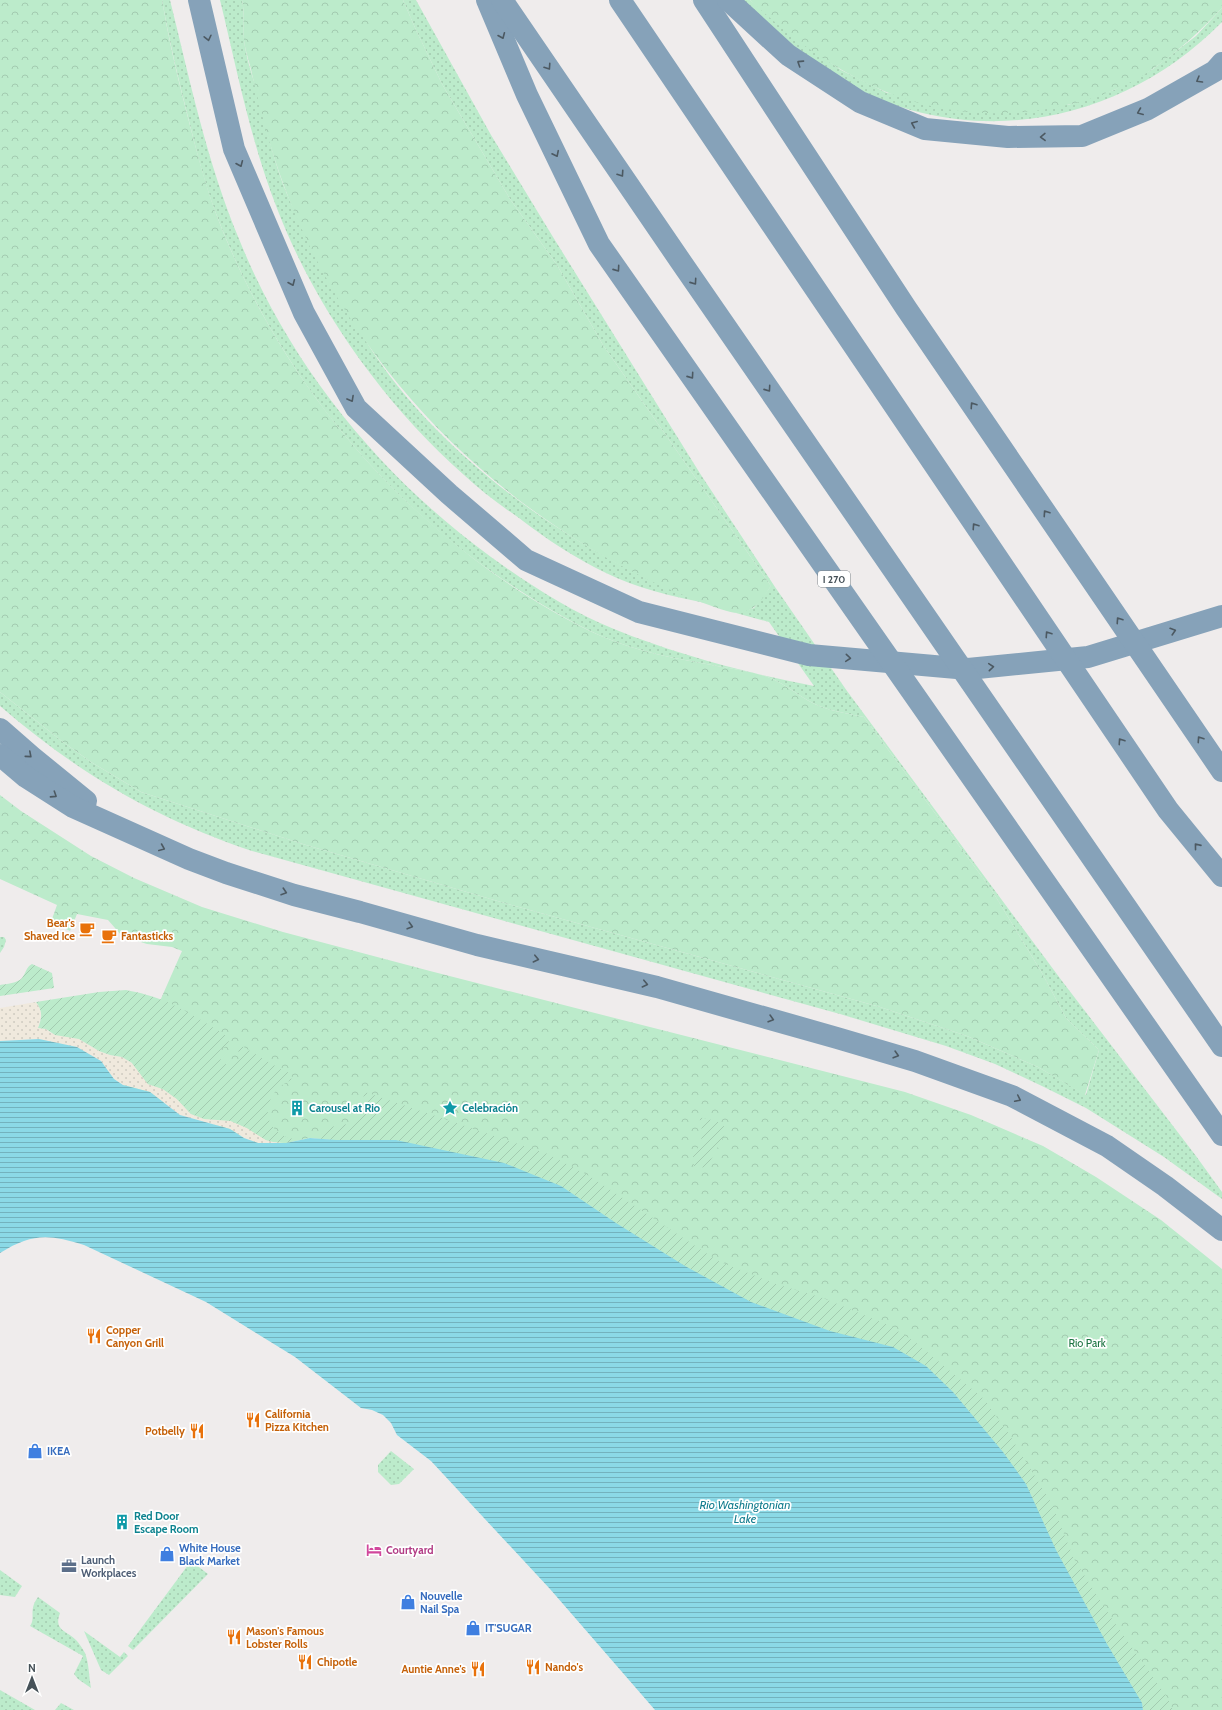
<svg xmlns="http://www.w3.org/2000/svg" width="1222" height="1710" viewBox="0 0 1222 1710" font-family="Cabin,sans-serif">
<style>
.grass{fill:url(#grass-dots)}
.forest{fill:url(#forest-crowns)}
.sand{fill:url(#sand-dots)}
.garden{fill:url(#garden-furrows)}
.water{fill:url(#water-rules)}
.lines{fill:none;stroke-linecap:round;stroke-linejoin:round}
.highway{stroke:#86a2b9;stroke-width:22}
.oneway{stroke:#4c5962}
.labels{text-anchor:middle;dominant-baseline:central;stroke-width:3.5;stroke-linejoin:round;paint-order:stroke}
.shield{fill:#fff;stroke:#7e858a;stroke-width:1}
.shield-label{font-size:10px;font-weight:bold;fill:#465158}
.food-label{font-size:11px;font-weight:bold;fill:#c56008;stroke:#fff;text-anchor:start}
.culture-label{font-size:11px;font-weight:bold;fill:#0d838f;stroke:#fff;text-anchor:start}
.park-label{font-size:11px;fill:#1c7442;stroke:#fff}
.shop-label{font-size:11px;font-weight:bold;fill:#366cbe;stroke:#fff;text-anchor:start}
.hotel-label{font-size:11px;font-weight:bold;fill:#b23c85;stroke:#fff;text-anchor:start}
.service-label{font-size:11px;font-weight:bold;fill:#4e5e75;stroke:#fff;text-anchor:start}
.water-label{font-size:12px;font-style:italic;fill:#147d8f;stroke:#fff}
</style>
<defs>
<pattern id="grass-dots" width="8" height="8" patternUnits="userSpaceOnUse"><rect width="8" height="8" fill="#bcebcb"/><path d="M2 2h.1M6 6h.1" fill="none" stroke="#a3cbb0" stroke-width="1.8" stroke-linecap="round"/></pattern>
<pattern id="forest-crowns" width="20" height="18" patternUnits="userSpaceOnUse"><rect width="20" height="18" fill="#bcebcb"/><path d="M2 6a3 3 0 1 1 6 0M12 15a3 3 0 1 1 6 0" fill="none" stroke="#a3cbb0"/></pattern>
<pattern id="sand-dots" width="8" height="8" patternUnits="userSpaceOnUse"><rect width="8" height="8" fill="#f0e9dd"/><path d="M2 2h.1M6 6h.1" fill="none" stroke="#cfcac0" stroke-width="1.8" stroke-linecap="round"/></pattern>
<pattern id="garden-furrows" width="10" height="10" patternUnits="userSpaceOnUse"><rect width="10" height="10" fill="#bcebcb"/><path d="M-1 1l2-2M0 10L10 0M9 11l2-2" fill="none" stroke="#a3cbb0"/></pattern>
<pattern id="water-rules" width="6" height="5" patternUnits="userSpaceOnUse"><rect width="6" height="5" fill="#8bd9e6"/><path d="M0 2.5h6" fill="none" stroke="#73b2bd"/></pattern>
</defs>
<rect width="100%" height="100%" fill="#efecec"/>
<g class="grass">
<path d="M162,0H170C190,81 207,162 239,239C290,366 381,477 491,557C530,585 570,611 614,629C678,655 747,673 814,686L769,622L736,613L754,608L771,586L603,345L557,265L510,199L442,84L416,30L403,0H416L491,135L553,237L701,475L775,587L847,691L1062,981L1196,1156L1222,1192V1199L1164,1157L1086,1108L1044,1087L995,1064L946,1046L840,1014L252,851C154,818 78,773 0,706V692L63,742L91,762L141,792L306,845L501,902L880,1007L967,1036L1038,1067L1086,1095L1099,1050L1066,1018L1042,973L991,889L864,717C851,714 835,712 822,707C802,700 786,683 765,676C749,671 733,669 717,666C678,659 638,652 601,636C566,620 534,600 502,579C371,490 271,360 215,211C204,181 196,149 188,117C178,78 169,40 162,0Z"/>
<path d="M220,0H242C245,14 243,26 244,40C246,57 252,75 257,91C265,122 272,154 283,184C296,218 315,249 333,280C347,306 360,334 377,358C450,465 584,558 705,603C671,596 636,588 606,573C575,558 546,539 519,518C500,505 481,491 464,475C385,405 316,309 278,211C251,143 237,70 220,0Z"/>
<path d="M737,0H750L801,42L841,70L887,93L1068,105L1114,90L1153,69L1196,36L1222,8V22C1124,122 977,152 850,86C808,64 773,30 737,0Z"/>
<path d="M0,937H4L6,940L4,947L0,953Z"/>
<path d="M391,1451L414,1469L399,1484L391,1485L378,1472V1465Z"/>
<path d="M191,1561L208,1574L133,1650L128,1646Z"/>
<path d="M0,1570L22,1586L15,1597L0,1595Z"/>
<path d="M38,1597L60,1613C53,1631 68,1631 76,1640C79,1643 83,1649 85,1653C89,1663 89,1677 91,1688L78,1679L74,1674L83,1656L30,1626C36,1618 28,1610 38,1597Z"/>
<path d="M84,1631L120,1657L124,1652L128,1656L109,1675L101,1670Z"/>
<path d="M0,1690L35,1710H0Z"/>
<path d="M61,1703L74,1710H55Z"/>
</g>
<g class="forest">
<path d="M0,0H162C168,36 176,71 185,106C194,141 203,177 215,211C261,334 338,444 437,529C487,572 542,609 601,636C638,652 678,659 717,666C733,669 749,671 765,676C786,683 802,700 822,707C835,712 851,714 864,717L991,889L1042,973L1066,1018L1099,1050L1085,1095L1038,1067L967,1036L880,1007L501,902L306,845L141,792L91,762L63,742L0,692Z"/>
<path d="M242,0H403L416,30L442,84L510,199L557,265L603,345L771,586C766,593 761,602 754,607C751,610 742,612 738,613C727,614 668,589 655,583C476,497 337,350 275,160C266,132 259,103 252,74C250,63 245,51 244,40C243,26 245,14 242,0Z"/>
<path d="M750,0H1222V8C1201,30 1179,51 1154,68C1123,90 1084,103 1047,109C927,128 836,80 750,0Z"/>
<path d="M0,795L21,811L91,856L134,878L202,907L283,932L430,971L905,1092L971,1115L1043,1146L1096,1177L1161,1220L1222,1269V1710H1143L1142,1703L336,1140L310,1138L286,1143H258L123,1085L182,951L172,947L147,944L122,936L108,920L77,914L70,931L52,922V919L57,905L0,879Z"/>
</g>
<path class="sand" d="M36,1002C43,1011 41,1017 38,1028L46,1029L51,1033L79,1039L99,1051L110,1055L122,1057L132,1063L148,1084L163,1089L177,1099L191,1114L231,1121L247,1128L266,1140L286,1143H258L244,1138L230,1129L180,1115L150,1092L123,1085L114,1079L101,1061L39,1039L0,1041V1008Z"/>
<g class="garden">
<path d="M32,964L52,973L54,988L0,996V985C6,984 18,983 22,978C26,973 26,967 32,964Z"/>
<path d="M126,990C162,997 178,1006 209,1025C216,1030 225,1033 229,1040L228,1045L221,1049C214,1064 234,1072 240,1057L238,1050L242,1046L282,1070L292,1074L291,1080C269,1089 258,1117 279,1133C284,1137 291,1138 297,1140L285,1143L273,1142L266,1140L247,1128L231,1121L204,1119L191,1114L177,1099L163,1089L148,1084L132,1063L122,1057L110,1055L99,1051L79,1039L55,1035L46,1029L38,1028C42,1018 43,1011 36,1002L99,992Z"/>
<path d="M365,1092L548,1154L591,1177L718,1261L776,1284L823,1298L888,1325L915,1342L984,1399L1009,1434L1052,1504L1074,1559L1112,1619L1167,1697L1173,1710H1143L1142,1703L1107,1644L1056,1550L1026,1484L1003,1452L953,1392L926,1366L893,1347L830,1331L751,1302L685,1266L616,1223L561,1186L504,1163L450,1153L314,1138C326,1125 337,1126 354,1123L358,1115Z"/>
<path d="M699,1117C709,1120 725,1120 726,1132L707,1167L694,1168L693,1155H694C703,1139 704,1135 699,1117Z"/>
</g>
<path class="water" d="M39,1039L77,1047L101,1061L114,1079L123,1085L150,1092L180,1115L230,1129L244,1138L258,1143H286L310,1138L336,1140H396L504,1163L561,1186L616,1223L685,1266L751,1302L830,1331L893,1347L926,1366L953,1392L1003,1452L1026,1484L1056,1550L1107,1644L1142,1703L1143,1710H655L550,1589L431,1461L397,1435L391,1423L383,1415L372,1410L361,1408L295,1357L206,1302L84,1245C49,1234 32,1233 0,1253V1041Z"/>
<g class="lines">
<g class="highway">
<path d="M199,0L234,149L304,313L356,408L449,494L526,560L639,612L809,655L968,669L1088,657L1222,616"/>
<path d="M487,0L527,95L599,244L1222,1135"/>
<path d="M502,0L679,259L1222,1046"/>
<path d="M620,0L1168,810L1222,876"/>
<path d="M704,0L906,308L1222,771"/>
<path d="M728,0L788,55L860,102L925,129L1008,137L1082,136L1148,109L1215,71L1222,63"/>
<path d="M0,729L32,757L86,801"/>
<path d="M0,755L26,777L73,807L189,859L226,873L294,895L360,912L477,945L657,987L837,1038L915,1061L1012,1096L1107,1146L1165,1186L1222,1230"/>
</g>
</g>
<defs><path id="oneway-chevron" d="M-2-3.5L2.5 0L-2 3.5" fill="none" stroke-width="1.6" stroke-linecap="round" stroke-linejoin="round"/></defs>
<g class="oneway">
<use href="#oneway-chevron" transform="translate(502 36) rotate(67)"/>
<use href="#oneway-chevron" transform="translate(208 38) rotate(77)"/>
<use href="#oneway-chevron" transform="translate(800 63) rotate(-147)"/>
<use href="#oneway-chevron" transform="translate(548 67) rotate(56)"/>
<use href="#oneway-chevron" transform="translate(1199 80) rotate(150)"/>
<use href="#oneway-chevron" transform="translate(1140 112) rotate(158)"/>
<use href="#oneway-chevron" transform="translate(914 124) rotate(-157)"/>
<use href="#oneway-chevron" transform="translate(1043 137) rotate(179)"/>
<use href="#oneway-chevron" transform="translate(556 154) rotate(64)"/>
<use href="#oneway-chevron" transform="translate(240 164) rotate(67)"/>
<use href="#oneway-chevron" transform="translate(621 174) rotate(56)"/>
<use href="#oneway-chevron" transform="translate(617 269) rotate(55)"/>
<use href="#oneway-chevron" transform="translate(694 282) rotate(55)"/>
<use href="#oneway-chevron" transform="translate(292 283) rotate(67)"/>
<use href="#oneway-chevron" transform="translate(691 376) rotate(55)"/>
<use href="#oneway-chevron" transform="translate(768 389) rotate(55)"/>
<use href="#oneway-chevron" transform="translate(351 399) rotate(61)"/>
<use href="#oneway-chevron" transform="translate(973 405) rotate(-124)"/>
<use href="#oneway-chevron" transform="translate(1046 513) rotate(-124)"/>
<use href="#oneway-chevron" transform="translate(975 526) rotate(-124)"/>
<use href="#oneway-chevron" transform="translate(1119 620) rotate(-124)"/>
<use href="#oneway-chevron" transform="translate(1173 631) rotate(-17)"/>
<use href="#oneway-chevron" transform="translate(1048 634) rotate(-124)"/>
<use href="#oneway-chevron" transform="translate(848 658) rotate(5)"/>
<use href="#oneway-chevron" transform="translate(991 667) rotate(-5)"/>
<use href="#oneway-chevron" transform="translate(1200 739) rotate(-124)"/>
<use href="#oneway-chevron" transform="translate(1121 741) rotate(-124)"/>
<use href="#oneway-chevron" transform="translate(29 755) rotate(41)"/>
<use href="#oneway-chevron" transform="translate(54 795) rotate(33)"/>
<use href="#oneway-chevron" transform="translate(1197 846) rotate(-129)"/>
<use href="#oneway-chevron" transform="translate(162 848) rotate(23)"/>
<use href="#oneway-chevron" transform="translate(284 892) rotate(18)"/>
<use href="#oneway-chevron" transform="translate(410 926) rotate(16)"/>
<use href="#oneway-chevron" transform="translate(536 959) rotate(13)"/>
<use href="#oneway-chevron" transform="translate(645 984) rotate(13)"/>
<use href="#oneway-chevron" transform="translate(771 1019) rotate(16)"/>
<use href="#oneway-chevron" transform="translate(896 1055) rotate(16)"/>
<use href="#oneway-chevron" transform="translate(1018 1099) rotate(26)"/>
</g>
<defs>
<g id="cafe-bare" transform="scale(1.2)"><path d="M-5.5-4.5H6V0H3Q3 3.5 0 3.5H-2.5Q-5.5 3.5-5.5 0ZM3-3.2v2h1.7v-2ZM-6 4.5H4V6H-6Z" fill="#e8710a" stroke="#fff" stroke-width="2.5" paint-order="stroke"/></g>
<g id="building-bare" transform="scale(1.2)"><path d="M-4-6H4V6H1V3H-1V6H-4ZM-2.5-4.3h1.7v1.8h-1.7ZM.8-4.3h1.7v1.8H.8ZM-2.5-1h1.7V.8h-1.7ZM.8-1h1.7V.8H.8Z" fill="#0f9aa8" stroke="#fff" stroke-width="2.5" paint-order="stroke"/></g>
<g id="sight-bare" transform="scale(1.2)"><path d="M0-6L1.8-2.2L6-1.7L2.9 1.2L3.7 5.4L0 3.3L-3.7 5.4L-2.9 1.2L-6-1.7L-1.8-2.2Z" fill="#0f9aa8" stroke="#fff" stroke-width="2.5" paint-order="stroke"/></g>
<g id="restaurant-bare" transform="scale(1.2)"><path d="M-5-6h1v4h1v-4h1v4h1v-4h1v5L-1.5 .5V6h-2V.5L-5-1ZM5-6V6H3V1.5H1.5Q1.5-4 5-6Z" fill="#e8710a" stroke="#fff" stroke-width="2.5" paint-order="stroke"/></g>
<g id="shop-bare" transform="scale(1.2)"><path d="M-5-2.5h2.3a2.7 3.5 0 0 1 5.4 0H5L5.5 6h-11ZM-1.5-2.5h3a1.5 2.3 0 0 0-3 0Z" fill="#3f7fe0" stroke="#fff" stroke-width="2.5" paint-order="stroke"/></g>
<g id="hotel-bare" transform="scale(1.2)"><path d="M-6-4.5h1.5V1H6V5H4.5V3h-9V5H-6ZM-4 0a1.8 1.8 0 1 1 3.6 0ZM.5 0V-2.5h3Q6-2.5 6 0Z" fill="#d1479c" stroke="#fff" stroke-width="2.5" paint-order="stroke"/></g>
<g id="office-bare" transform="scale(1.2)"><path d="M-6-3h4V-5.5h4V-3h4V5H-6ZM-1-4.5V-3h2v-1.5ZM-6 0V1H6V0Z" fill="#5c6f8a" stroke="#fff" stroke-width="2.5" paint-order="stroke"/></g>
</defs>
<g fill-rule="evenodd">
<use href="#cafe-bare" x="87" y="929"/>
<use href="#cafe-bare" x="109" y="936"/>
<use href="#building-bare" x="297" y="1108"/>
<use href="#sight-bare" x="450" y="1108"/>
<use href="#restaurant-bare" x="94" y="1336"/>
<use href="#restaurant-bare" x="253" y="1420"/>
<use href="#restaurant-bare" x="197" y="1431"/>
<use href="#shop-bare" x="35" y="1451"/>
<use href="#building-bare" x="122" y="1522"/>
<use href="#hotel-bare" x="374" y="1550"/>
<use href="#shop-bare" x="167" y="1554"/>
<use href="#office-bare" x="69" y="1566"/>
<use href="#shop-bare" x="408" y="1602"/>
<use href="#shop-bare" x="473" y="1628"/>
<use href="#restaurant-bare" x="234" y="1637"/>
<use href="#restaurant-bare" x="305" y="1662"/>
<use href="#restaurant-bare" x="533" y="1667"/>
<use href="#restaurant-bare" x="478" y="1669"/>
</g>
<g class="labels">
<rect class="shield" x="818" y="571" width="32" height="16" rx="3"/>
<g class="shield-label">
<text x="834" y="579">I 270</text>
</g>
<g class="food-label">
<text x="75" y="923" text-anchor="end">Bear's<tspan x="75" dy="13">Shaved Ice</tspan></text>
<text x="121" y="936">Fantasticks</text>
<text x="106" y="1330">Copper<tspan x="106" dy="13">Canyon Grill</tspan></text>
<text x="265" y="1414">California<tspan x="265" dy="13">Pizza Kitchen</tspan></text>
<text x="185" y="1431" text-anchor="end">Potbelly</text>
<text x="246" y="1631">Mason's Famous<tspan x="246" dy="13">Lobster Rolls</tspan></text>
<text x="317" y="1662">Chipotle</text>
<text x="545" y="1667">Nando's</text>
<text x="466" y="1669" text-anchor="end">Auntie Anne's</text>
</g>
<g class="culture-label">
<text x="309" y="1108">Carousel at Rio</text>
<text x="462" y="1108">Celebración</text>
<text x="134" y="1516">Red Door<tspan x="134" dy="13">Escape Room</tspan></text>
</g>
<g class="park-label">
<text x="1087" y="1343">Rio Park</text>
</g>
<g class="shop-label">
<text x="47" y="1451">IKEA</text>
<text x="179" y="1548">White House<tspan x="179" dy="13">Black Market</tspan></text>
<text x="420" y="1596">Nouvelle<tspan x="420" dy="13">Nail Spa</tspan></text>
<text x="485" y="1628">IT'SUGAR</text>
</g>
<g class="hotel-label">
<text x="386" y="1550">Courtyard</text>
</g>
<g class="service-label">
<text x="81" y="1560">Launch<tspan x="81" dy="13">Workplaces</tspan></text>
</g>
<g class="water-label">
<text x="745" y="1504">Rio Washingtonian<tspan x="745" dy="14">Lake</tspan></text>
</g>
</g>
<g transform="translate(32 1678)" stroke="#ffffff" stroke-width="3" paint-order="stroke">
<path d="M0-3L7 15L0 10L-7 15Z" fill="#465158"/>
<text y="-6" font-size="11" font-weight="bold" text-anchor="middle" fill="#465158">N</text>
</g>
</svg>
